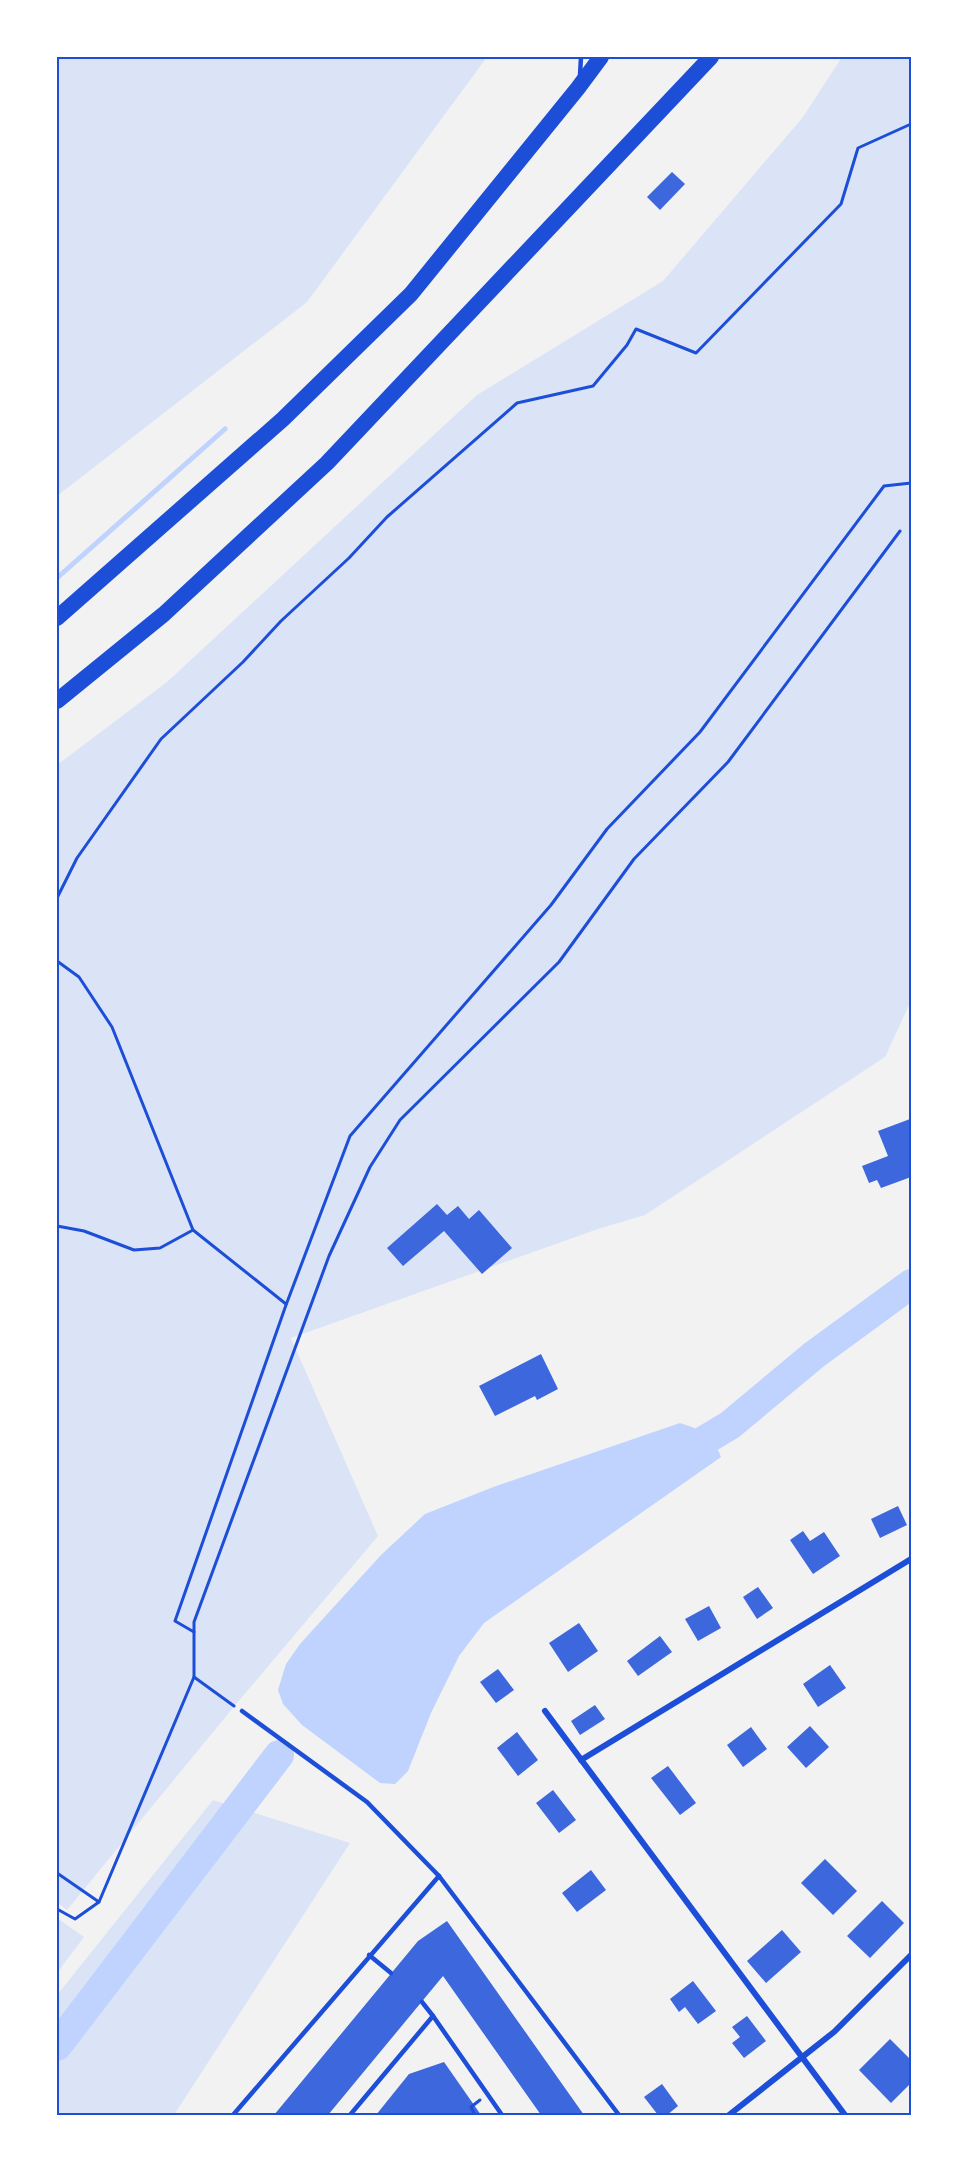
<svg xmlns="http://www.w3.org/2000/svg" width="968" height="2172" viewBox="0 0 968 2172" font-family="Arial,sans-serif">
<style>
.green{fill:#dbe4f7}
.water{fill:#bfd3fe}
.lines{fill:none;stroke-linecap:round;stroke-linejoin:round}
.stream{stroke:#bfd3fe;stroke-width:5}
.river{stroke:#bfd3fe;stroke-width:30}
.building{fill:#3d67dc}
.path{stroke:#1d4ed8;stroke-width:3}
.service{stroke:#1d4ed8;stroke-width:4.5}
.minor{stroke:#1d4ed8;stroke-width:6}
.trunk{stroke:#1d4ed8;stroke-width:16}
.neatline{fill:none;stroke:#1d4ed8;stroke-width:2}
</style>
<rect width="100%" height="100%" fill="#f2f2f2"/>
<g class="green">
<path d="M57,57H487L307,302L57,496Z"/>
<path d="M842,57H911V1001L885,1057L645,1215L598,1229L291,1338L378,1536L232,1709L67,1910L57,1902V765L167,682L477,395L663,281L803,117Z"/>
<path d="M213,1800L350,1843L174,2115H57V1995Z"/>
<path d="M57,1918L84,1937L57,1973Z"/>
</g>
<path class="water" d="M680,1423C704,1431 711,1432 721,1457L484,1623L459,1656L431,1713L408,1771L395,1784L380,1783L302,1725L283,1704L278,1690L286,1664L300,1644L381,1555L425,1514L496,1486Z"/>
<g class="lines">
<path class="stream" d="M57,578L225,429"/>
<g class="river">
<path d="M675,1458L730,1425L814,1355L911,1284"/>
<path d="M57,2046L279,1755"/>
</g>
</g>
<g class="building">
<path d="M672,172L685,184L660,210L647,197Z"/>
<path d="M910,1119L911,1177L881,1188L877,1180L869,1183L862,1166L888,1156L878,1131Z"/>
<path d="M437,1204L447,1215L458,1206L469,1219L479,1210L512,1248L482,1274L444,1231L403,1266L387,1248Z"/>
<path d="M541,1354L558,1389L537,1400L535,1396L495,1416L479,1386Z"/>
<path d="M898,1506L907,1525L880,1538L871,1519Z"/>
<path d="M803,1531L810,1541L824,1532L840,1556L813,1574L790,1540Z"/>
<path d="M758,1587L773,1608L757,1619L743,1597Z"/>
<path d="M709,1606L721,1628L698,1641L685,1619Z"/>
<path d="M579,1623L598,1651L568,1672L549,1643Z"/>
<path d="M660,1636L672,1652L638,1676L627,1661Z"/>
<path d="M830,1665L846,1688L818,1707L803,1684Z"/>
<path d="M498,1669L514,1690L496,1703L480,1682Z"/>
<path d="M595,1705L605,1719L580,1735L571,1721Z"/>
<path d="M810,1726L829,1747L806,1768L787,1747Z"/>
<path d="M751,1727L767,1749L743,1767L727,1745Z"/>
<path d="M517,1732L538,1760L518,1776L497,1748Z"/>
<path d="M668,1766L696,1803L680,1815L651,1778Z"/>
<path d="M553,1790L576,1820L559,1833L536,1803Z"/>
<path d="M825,1859L857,1891L833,1915L801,1883Z"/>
<path d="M591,1870L606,1890L577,1912L562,1893Z"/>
<path d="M882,1901L904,1923L870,1958L847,1936Z"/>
<path d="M447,1921L584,2115H541L443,1976L328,2115H274L418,1941Z"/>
<path d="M782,1930L801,1952L766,1983L747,1961Z"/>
<path d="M693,1981L716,2011L698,2024L685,2007L679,2012L670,1999Z"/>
<path d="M747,2016L766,2041L744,2058L732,2043L740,2037L732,2027Z"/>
<path d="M890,2039L911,2060V2083L891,2103L859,2070Z"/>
<path d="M444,2062L481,2115H376L409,2074Z"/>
<path d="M662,2084L678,2106L667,2115H658L644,2097Z"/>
</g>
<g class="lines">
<g class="path">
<path d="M57,898L77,858L161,739L243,662L281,621L349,558L387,517L517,403L593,386L627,345L636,329L696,353L841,204L858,148L911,124"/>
<path d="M57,961L79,977L112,1027L193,1230L160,1248L134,1250L84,1231L57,1226"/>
<path d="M193,1230L286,1304"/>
<path d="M194,1632L175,1621L286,1305L350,1136L551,905L607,829L700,732L884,486L911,483"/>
<path d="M194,1677V1622L329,1256L370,1167L400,1120L559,962L634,859L728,762L900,531"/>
<path d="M57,1873L99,1902"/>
<path d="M57,1909L75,1919L99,1902L194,1677L234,1706"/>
<path d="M475,2115L471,2107L480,2100"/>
</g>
<g class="service">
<path d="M580,75L581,57"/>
<path d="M242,1711L367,1802L439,1876L619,2115"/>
<path d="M369,1955L391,1973"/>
<path d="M422,2002L433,2016"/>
<path d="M233,2115L439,1876"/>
<path d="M350,2115L433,2016L502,2115"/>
</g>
<g class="minor">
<path d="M545,1711L845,2115"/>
<path d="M581,1760L911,1559"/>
<path d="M729,2115L834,2032L911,1955"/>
</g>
<g class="trunk">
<path d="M57,618L283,419L411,294L578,88L601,57"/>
<path d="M57,701L164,614L327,463L711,57"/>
</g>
</g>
<rect width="968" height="2172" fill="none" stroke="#ffffff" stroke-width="117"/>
<rect x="58" y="58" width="852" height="2056" class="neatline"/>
</svg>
